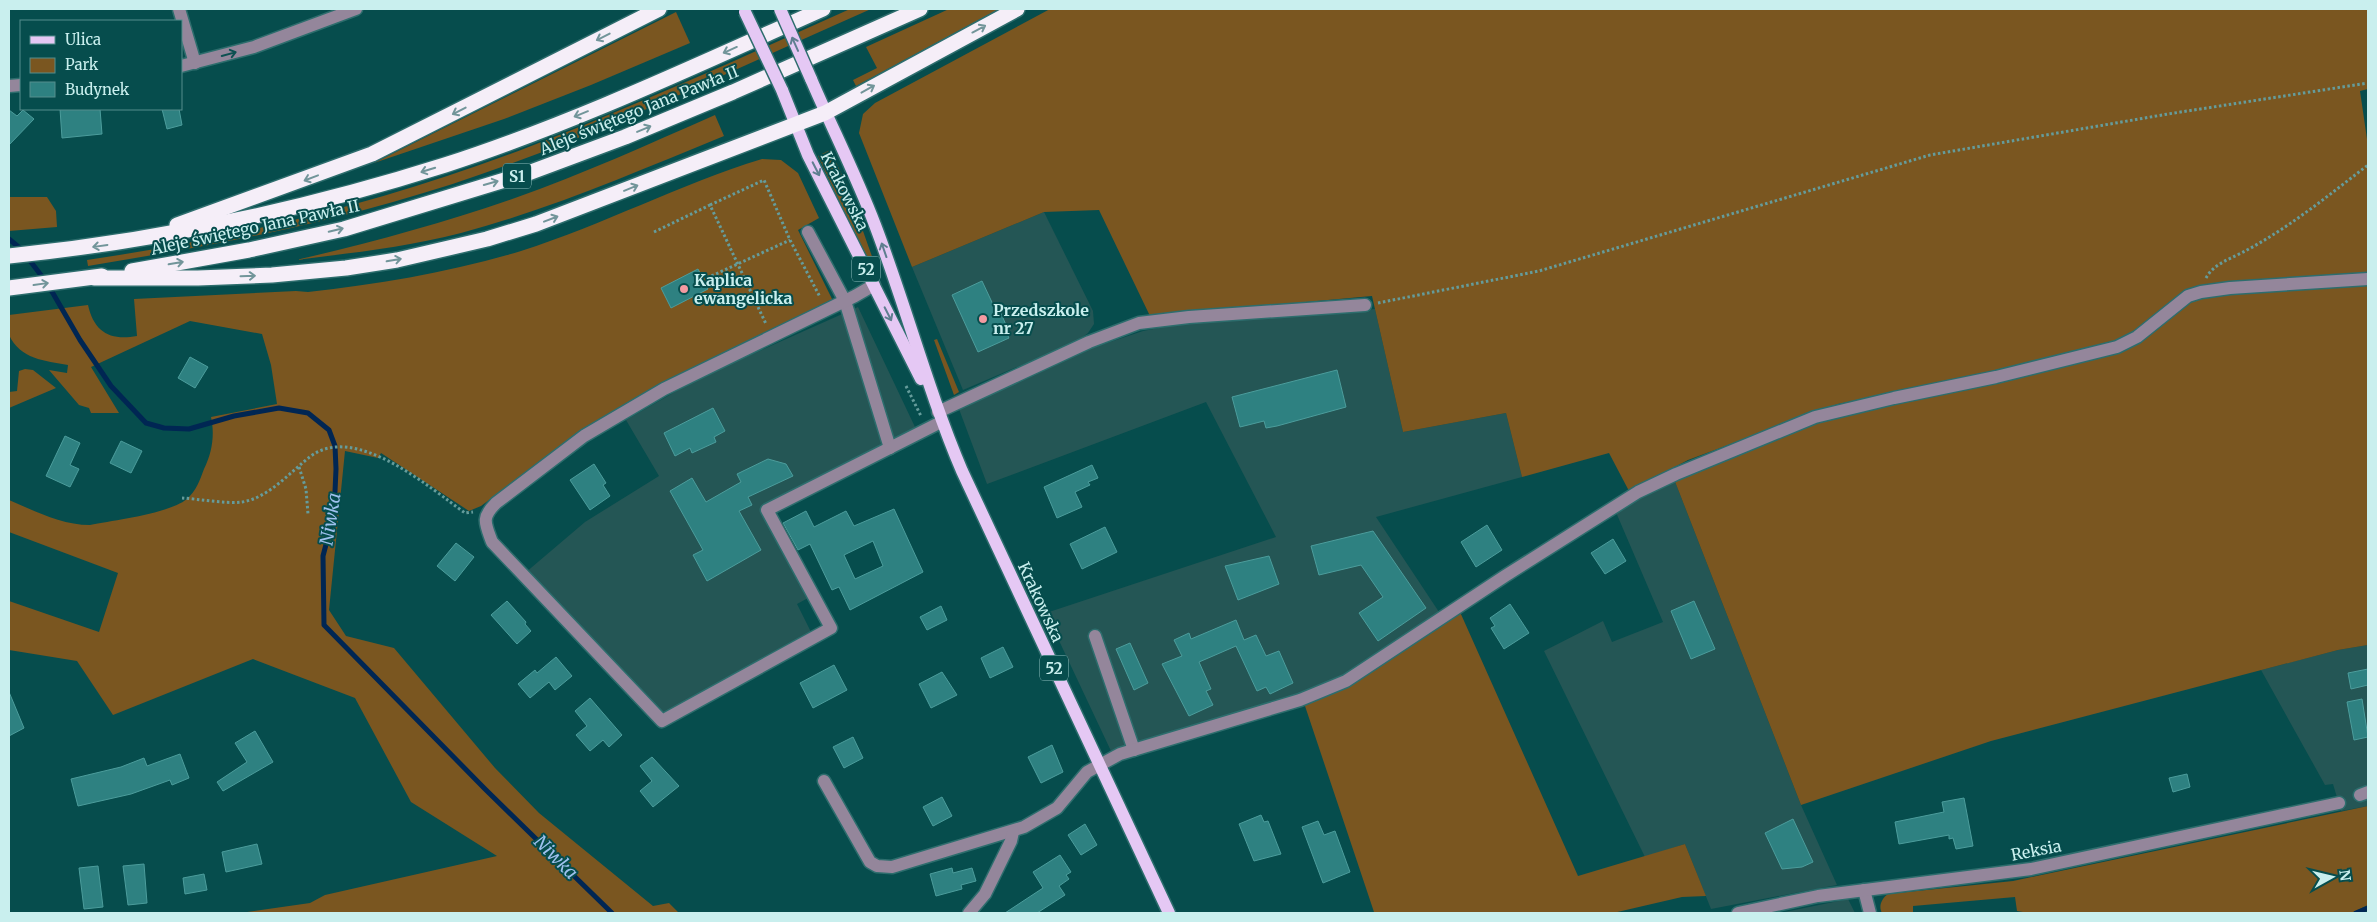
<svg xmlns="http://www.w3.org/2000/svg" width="2377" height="922" viewBox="0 0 2377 922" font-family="Merriweather,serif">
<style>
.built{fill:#245655}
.green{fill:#7a5620}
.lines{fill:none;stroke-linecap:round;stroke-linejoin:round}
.stream{stroke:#002653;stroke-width:5}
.building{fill:#2e8181;stroke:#4c9d9c;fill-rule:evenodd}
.minor-casing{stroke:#2d6d6d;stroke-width:15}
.major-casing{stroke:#2d6d6d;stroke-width:15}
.highway-casing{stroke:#2d6d6d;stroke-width:18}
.path{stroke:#659c9b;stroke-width:3;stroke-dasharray:2.5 2.5;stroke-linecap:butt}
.minor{stroke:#94869b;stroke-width:12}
.major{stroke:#e5c8f4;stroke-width:12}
.highway{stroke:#f5eef8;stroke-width:15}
.major-bridge-casing{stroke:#2d6d6d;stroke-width:15;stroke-linecap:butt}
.major-bridge{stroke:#e5c8f4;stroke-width:12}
.oneway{stroke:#72959a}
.oneway2{stroke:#5f7e90}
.oneway3{stroke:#0d5051}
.poi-dot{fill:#f49aa1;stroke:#064d4d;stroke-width:2}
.labels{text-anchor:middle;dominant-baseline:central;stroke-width:4;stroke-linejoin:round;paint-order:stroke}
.shield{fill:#064d4d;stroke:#8ebebe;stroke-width:1}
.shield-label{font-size:15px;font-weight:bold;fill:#c9efee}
.street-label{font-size:16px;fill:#c9efee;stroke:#064d4d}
.poi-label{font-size:16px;font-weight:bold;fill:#c9efee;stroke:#064d4d;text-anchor:start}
.water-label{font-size:18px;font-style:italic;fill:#9ec1ee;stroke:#064d4d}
</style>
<rect width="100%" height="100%" fill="#064d4d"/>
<g class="built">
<path d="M1044,212L1093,311L1094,324L1088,333L1078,341L963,390L912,267Z"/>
<path d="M858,307L915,427L761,508L808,598L797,604L812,634L665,714L525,573L585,522L659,476L626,420L699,378Z"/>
<path d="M1375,309L1403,432L1506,413L1522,477L1376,517L1441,615L1367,665L1304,693L1111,751L1046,613L1276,537L1206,402L987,484L959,409L1092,348L1143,331L1178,324Z"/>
<path d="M1674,479L1801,805L1837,885L1711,909L1685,844L1645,857L1544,651L1603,621L1612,642L1663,622L1615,510Z"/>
<path d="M2368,645V806L2341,811L2333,784L2325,785L2261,670L2338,650Z"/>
<path d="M1848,899L1855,913H1780Z"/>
</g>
<g class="green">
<path d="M850,9H871C714,78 558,156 393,202C293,231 191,249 88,266L87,260C237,238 385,202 526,148C636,106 743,57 850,9Z"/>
<path d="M949,9H999L856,86L853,80L877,68L866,47Z"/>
<path d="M1050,9H2368V89L2360,91L2368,146V275L2322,276L2227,282L2190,290L2128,336L2114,343L1991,374L1838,404L1688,460L1629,491L1609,453L1522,477L1506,413L1403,432L1372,296L1150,316L1099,210L1044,212L912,267L859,133L863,114L875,103Z"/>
<path d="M676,12L690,43L591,85L504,119L374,163Z"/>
<path d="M715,115L724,136C638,171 551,209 461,233C407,247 351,253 296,260C370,243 443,223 515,198C583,174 649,144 715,115Z"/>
<path d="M830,150L846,183L875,265L870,266L818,156Z"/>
<path d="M762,159L781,160L798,173L819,218L798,230L833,301L651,389L576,435L481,506L469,511L381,453L378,458L345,451L329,610L346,636L394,648L495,768L539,813L653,906L669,903L679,913H240L310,903L325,895L497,856L411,802L355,698L253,659L113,715L77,661L9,650V601L99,632L118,573L9,532V500C35,511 61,525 90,525C115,520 168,514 187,499C196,491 200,480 204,469C212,453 215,435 211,417L277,404L271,365L262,334L190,321L91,367L119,413H91L89,408L79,405L49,370L67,373L68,365C45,361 20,359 9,335C7,330 9,321 9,315L88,305C94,332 110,341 137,336L134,299L296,291L308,292C380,284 451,272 521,251C603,225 680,184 762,159Z"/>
<path d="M9,197H47L56,211L57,227L9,231Z"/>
<path d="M2368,283V645L2338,650L1991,741L1801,805L1674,479L1830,417L2121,351L2186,302L2203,295Z"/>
<path d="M937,339L959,392L954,395L934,340Z"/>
<path d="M25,369L33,370L56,388L9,408V392L17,391L19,371Z"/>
<path d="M1460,612L1578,876L1685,844L1706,896L1682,897L1613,913H1370L1374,912L1304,703Z"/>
<path d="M2368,806V905L2351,913H2029L2017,911L2015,897L1913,906V912L1882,913C1878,906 1882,898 1888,894L2013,881Z"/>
</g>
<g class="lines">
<g class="stream">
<path d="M9,239L21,249L47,283L80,340L111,386L146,423L164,428L189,429L234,416L279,408L308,413L329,430L335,446L336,469L334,514L323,556L324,625L485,789L612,913"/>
<path d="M2356,913L2368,908"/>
</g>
</g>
<g class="building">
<path d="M60,109H100L102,134L62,138Z"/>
<path d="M162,109H179L182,125L167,129Z"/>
<path d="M9,110L17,116L23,110L34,119L9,145Z"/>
<path d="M698,269L708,289L671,308L661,288Z"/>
<path d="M982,281L997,313L1000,311L1006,325L1003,326L1009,338L978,352L952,295Z"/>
<path d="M190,357L208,367L195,388L178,378Z"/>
<path d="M1337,370L1346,407L1277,426L1266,428L1264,421L1240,427L1232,397Z"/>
<path d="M713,408L725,431L714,437L716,442L692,453L690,448L675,456L664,433Z"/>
<path d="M65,436L80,443L70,465L79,469L70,487L46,476Z"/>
<path d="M121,441L142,451L131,473L110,463Z"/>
<path d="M768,459L786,464L793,476L748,497L752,505L739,511L761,550L707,581L693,555L703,550L670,491L692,478L706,502L741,482L737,474Z"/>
<path d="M594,464L606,483L603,485L610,496L590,510L570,480Z"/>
<path d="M1092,465L1098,478L1088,482L1090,485L1075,492L1082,507L1057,518L1044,487Z"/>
<path d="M894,509L923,572L850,610L839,587L832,590L810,544L798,550L783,523L806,511L814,527L846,511L854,526ZM873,541L883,566L855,579L844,555Z"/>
<path d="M1487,525L1502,550L1476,567L1461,542Z"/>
<path d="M1105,527L1117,552L1082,569L1070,544Z"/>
<path d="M1373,531L1426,608L1378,641L1359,613L1383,597L1361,565L1319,575L1311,546Z"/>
<path d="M1613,539L1626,561L1605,574L1591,553Z"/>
<path d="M456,543L474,557L455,581L437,566Z"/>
<path d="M1269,556L1279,584L1238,600L1225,566Z"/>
<path d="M507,601L526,622L525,624L531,631L517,644L491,615Z"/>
<path d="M1694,601L1715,649L1691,659L1671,611Z"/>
<path d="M1510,604L1529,633L1504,649L1491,628L1495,626L1490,618Z"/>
<path d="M941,606L947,620L927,630L920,617Z"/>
<path d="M1236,620L1244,640L1256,635L1266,656L1279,651L1293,683L1270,694L1266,687L1257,691L1236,646L1199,662L1211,689L1206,691L1213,705L1189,716L1162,664L1182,656L1174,640L1189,633L1191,639Z"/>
<path d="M1130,643L1148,683L1134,690L1116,649Z"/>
<path d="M1003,647L1013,667L990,678L981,658Z"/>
<path d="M556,657L572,676L555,690L549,682L530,698L518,684L535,670L537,673Z"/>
<path d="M834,665L847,690L813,708L800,683Z"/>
<path d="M2368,669V685L2351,689L2348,673Z"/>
<path d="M942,672L957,695L931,708L919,684Z"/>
<path d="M9,692L24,728L9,736Z"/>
<path d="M590,698L622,735L609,747L603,740L590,751L576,735L587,726L575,711Z"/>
<path d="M2362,699L2368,737L2354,740L2347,702Z"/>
<path d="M255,731L273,762L223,791L217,782L247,762L235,743Z"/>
<path d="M853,737L863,758L844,768L833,747Z"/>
<path d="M1052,745L1063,772L1041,783L1028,757Z"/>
<path d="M180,754L189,778L172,785L170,780L131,794L78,806L71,779L121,767L144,758L147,766Z"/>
<path d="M652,757L679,786L653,807L640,791L652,781L640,766Z"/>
<path d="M2187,774L2190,787L2173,792L2169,778Z"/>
<path d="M942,797L952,816L933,826L923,807Z"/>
<path d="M1964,798L1973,846L1956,849L1953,838L1949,839V835L1899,844L1895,822L1944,812L1942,802Z"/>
<path d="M1261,815L1264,822L1268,821L1281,854L1254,861L1239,824Z"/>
<path d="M1793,819L1813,862L1802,867L1782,869L1765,833Z"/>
<path d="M1318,821L1324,835L1335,831L1350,872L1323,883L1302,827Z"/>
<path d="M1085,824L1097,845L1081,855L1068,835Z"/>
<path d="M257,844L262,864L226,872L222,852Z"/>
<path d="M1060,855L1071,872L1066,875L1069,879L1059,886L1065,895L1037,913H1005L1043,888L1033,872Z"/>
<path d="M144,864L147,903L128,905L123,866Z"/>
<path d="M98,866L103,907L84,909L79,868Z"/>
<path d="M952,868L953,873L972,868L976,881L961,885L962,889L936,896L930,874Z"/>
<path d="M204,874L207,890L185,894L183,878Z"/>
</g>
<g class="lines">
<g class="minor-casing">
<g id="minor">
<path d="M179,9L195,63"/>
<path d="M181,66L254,47L356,9"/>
<path d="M9,86L21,85"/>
<path d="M808,232L845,301L890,448"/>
<path d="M874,285L855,296L664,389L584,436L496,503C481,518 485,523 492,542L662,721L831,628L767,510L941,422"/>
<path d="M938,412L1089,342L1139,323L1189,317L1365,305"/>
<path d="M1095,636L1134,750"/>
<path d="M824,781L870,862L877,866L892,867L1024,827L1057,808L1087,772L1120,754L1300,700L1346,681L1505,576L1638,492L1676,474L1815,417L1894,398L1996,377L2117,347L2137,337L2188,296L2201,292L2230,288L2368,279"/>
<path d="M2360,795L2368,792"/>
<path d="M1864,890L1870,913"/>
<path d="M969,913L985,894L1011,841L1013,832"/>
<path d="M1738,913L1818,896L2031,869L2339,803"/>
</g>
</g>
<g class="major-casing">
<g id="major">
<path d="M811,79C832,128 856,175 875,225C906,306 928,391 962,471L1169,913"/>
<path d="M782,90L808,155L921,379"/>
</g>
</g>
<g class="highway-casing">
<g id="highway">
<path d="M177,225L372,154L659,9"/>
<path d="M9,256C157,241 303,210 445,165C575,123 699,64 823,9"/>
<path d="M132,271L249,250L344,229L531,172L625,137L733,92L920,9"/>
<path d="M94,278H198L272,275L346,268L397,260L487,239L536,224L825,113L1017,9"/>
<path d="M9,288L102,276"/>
</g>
</g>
<g class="path">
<path d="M710,205L764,180L790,240L820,297"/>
<path d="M654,232L710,205L766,324"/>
<path d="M707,278L790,240"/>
<path d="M2206,278C2214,263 2233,258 2247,250C2290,227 2329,195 2368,165"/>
<path d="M1378,303L1539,271L1930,155L2168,114L2368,83"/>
<path d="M906,386L921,416"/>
<path d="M299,467L306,489L308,514"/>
<path d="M182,498C199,499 225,504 242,502C269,498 291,471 311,456C356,423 430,488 465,513L473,512"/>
</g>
<use href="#minor" class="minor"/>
<use href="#major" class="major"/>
<use href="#highway" class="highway"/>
<g class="major-bridge-casing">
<g id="major-bridge">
<path d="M780,9L811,79"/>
<path d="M745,12L782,90"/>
</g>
</g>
<use href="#major-bridge" class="major-bridge"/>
</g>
<defs><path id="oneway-shaft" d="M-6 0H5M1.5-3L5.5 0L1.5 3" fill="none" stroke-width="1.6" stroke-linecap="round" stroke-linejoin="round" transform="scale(1.25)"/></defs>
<g class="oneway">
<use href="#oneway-shaft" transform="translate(979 29) rotate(-28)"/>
<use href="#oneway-shaft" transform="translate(603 37) rotate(153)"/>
<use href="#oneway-shaft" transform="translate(730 50) rotate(156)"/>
<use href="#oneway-shaft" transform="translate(868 89) rotate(-29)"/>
<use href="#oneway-shaft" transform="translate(459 111) rotate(153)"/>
<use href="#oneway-shaft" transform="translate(581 114) rotate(158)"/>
<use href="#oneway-shaft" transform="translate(644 129) rotate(-23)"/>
<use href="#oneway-shaft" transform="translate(428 170) rotate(163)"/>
<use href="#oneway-shaft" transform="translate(311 178) rotate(159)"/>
<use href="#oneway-shaft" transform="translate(491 183) rotate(-16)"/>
<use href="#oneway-shaft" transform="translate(631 188) rotate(-22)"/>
<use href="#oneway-shaft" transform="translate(551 219) rotate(-21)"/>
<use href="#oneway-shaft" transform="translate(336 230) rotate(-13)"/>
<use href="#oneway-shaft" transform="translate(100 246) rotate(172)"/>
<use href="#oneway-shaft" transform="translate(394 260) rotate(-10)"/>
<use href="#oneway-shaft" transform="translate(176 263) rotate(-10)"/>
<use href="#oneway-shaft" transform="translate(248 276) rotate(-2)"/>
<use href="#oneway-shaft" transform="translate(41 284) rotate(-8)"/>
</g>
<g class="oneway2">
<use href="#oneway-shaft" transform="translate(795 44) rotate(-114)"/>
<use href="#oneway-shaft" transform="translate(816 169) rotate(63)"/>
<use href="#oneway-shaft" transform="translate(884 250) rotate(-109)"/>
<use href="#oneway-shaft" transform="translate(888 314) rotate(63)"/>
</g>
<use class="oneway3" href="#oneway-shaft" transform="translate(229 54) rotate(-15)"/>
<g class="poi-dot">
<circle cx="684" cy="289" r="5"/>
<circle cx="983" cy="319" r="5"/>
</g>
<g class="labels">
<g class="shield">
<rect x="503" y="163.5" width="28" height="25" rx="4"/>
<rect x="852" y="256.5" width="28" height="25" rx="4"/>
<rect x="1040" y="655.5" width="28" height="25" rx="4"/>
</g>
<g class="shield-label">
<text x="517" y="176">S1</text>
<text x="866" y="269">52</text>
<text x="1054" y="668">52</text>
</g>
<g class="street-label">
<text transform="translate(639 110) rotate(-22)">Aleje świętego Jana Pawła II</text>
<text transform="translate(845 191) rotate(63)">Krakowska</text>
<text transform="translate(255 227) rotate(-12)">Aleje świętego Jana Pawła II</text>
<text transform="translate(1041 602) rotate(65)">Krakowska</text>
<text transform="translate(2036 850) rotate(-11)">Reksia</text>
</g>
<g class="poi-label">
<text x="694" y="280">Kaplica<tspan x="694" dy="18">ewangelicka</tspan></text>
<text x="993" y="310">Przedszkole<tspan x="993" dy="18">nr 27</tspan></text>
</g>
<g class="water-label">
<text transform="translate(330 519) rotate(-81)">Niwka</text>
<text transform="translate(556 857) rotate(45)">Niwka</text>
</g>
</g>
<rect width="2377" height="922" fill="none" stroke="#c9efee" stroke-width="20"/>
<rect x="20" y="20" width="162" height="90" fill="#064d4d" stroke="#548e8d"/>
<rect x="30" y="36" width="25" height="8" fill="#e5c8f4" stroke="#548e8d"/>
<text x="65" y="45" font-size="15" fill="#c9efee">Ulica</text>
<rect x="30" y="58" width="25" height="15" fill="#7a5620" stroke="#548e8d"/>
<text x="65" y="70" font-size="15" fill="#c9efee">Park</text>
<rect x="30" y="82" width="25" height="15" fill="#2e8181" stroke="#548e8d"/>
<text x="65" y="95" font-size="15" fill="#c9efee">Budynek</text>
<g transform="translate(2332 877) rotate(82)" stroke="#064d4d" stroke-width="4" paint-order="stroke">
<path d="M0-4L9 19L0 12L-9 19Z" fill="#c9efee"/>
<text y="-8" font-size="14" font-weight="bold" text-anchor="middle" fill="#c9efee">N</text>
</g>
</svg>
